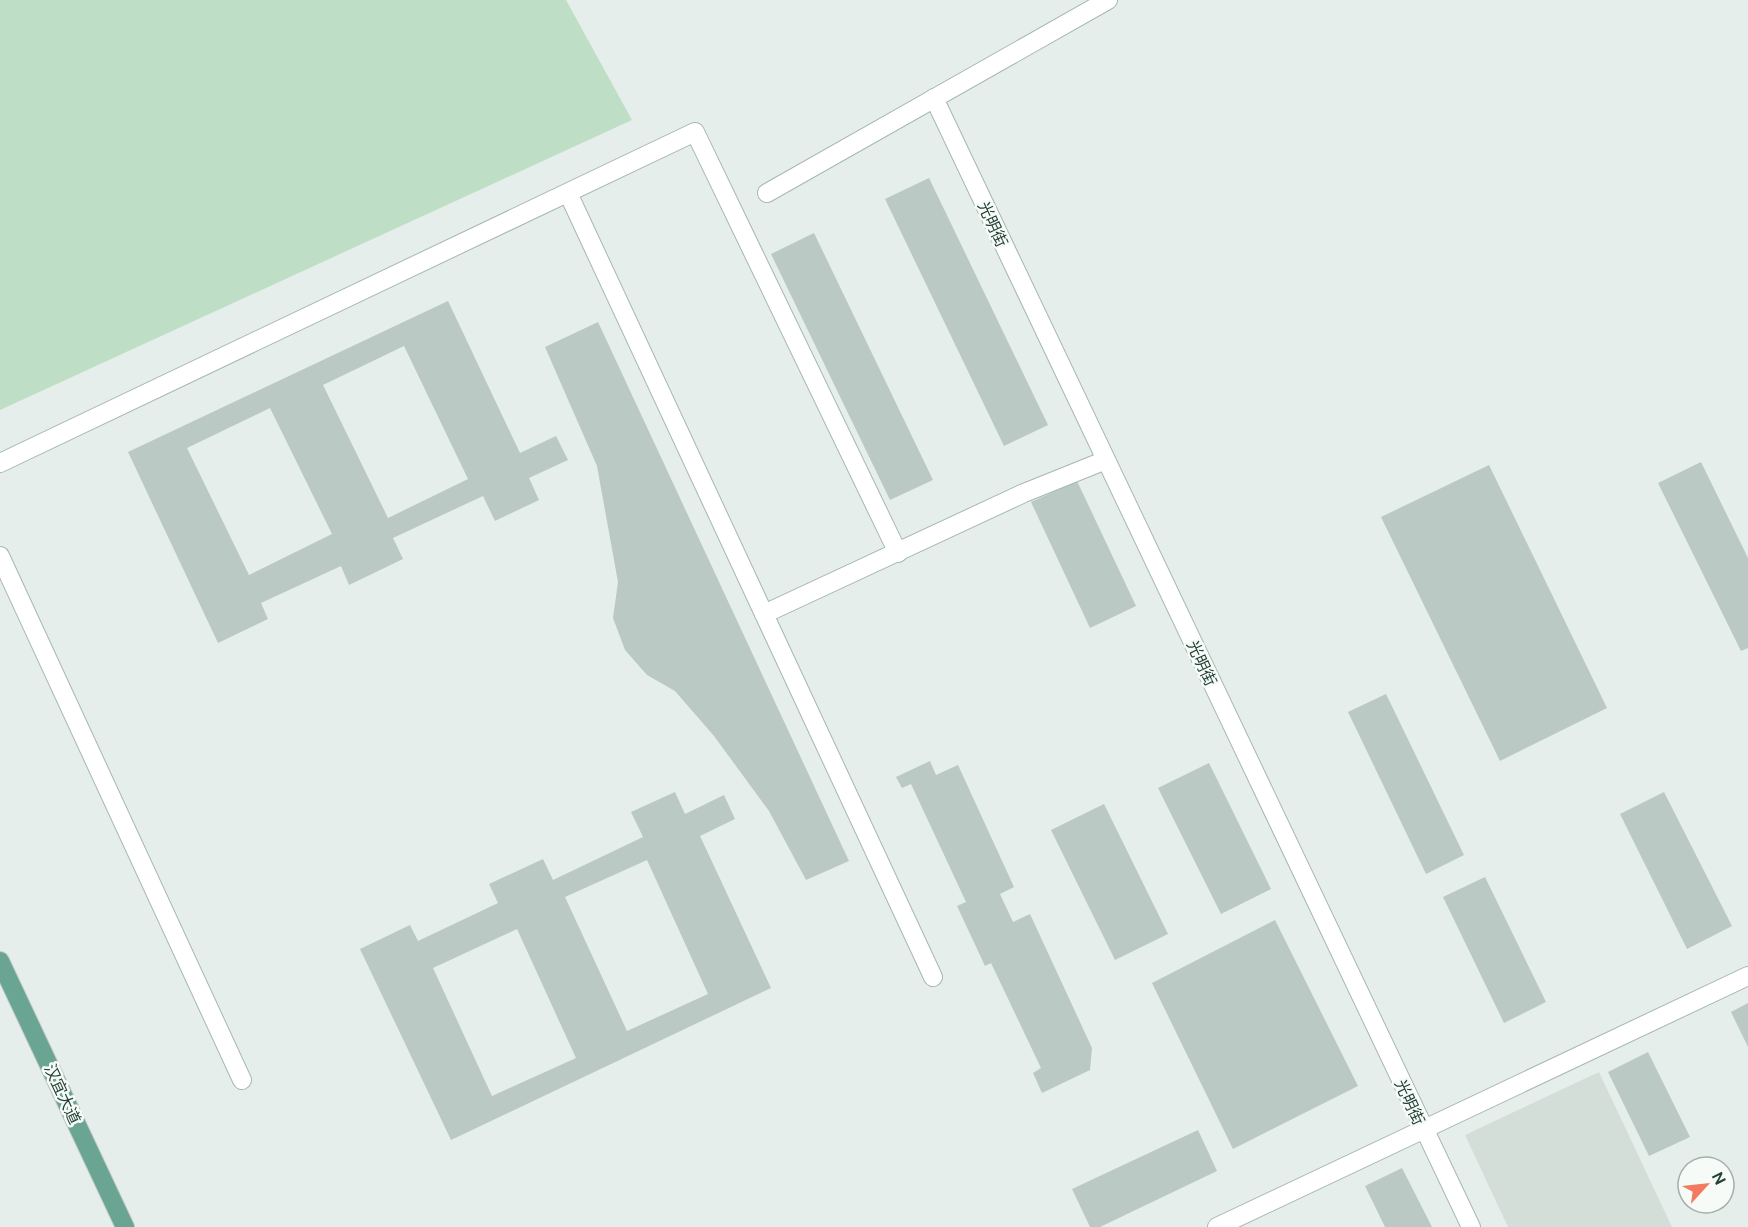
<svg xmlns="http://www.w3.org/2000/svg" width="1748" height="1227" viewBox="0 0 1748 1227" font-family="Ubuntu,'Noto Sans SC',sans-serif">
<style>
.built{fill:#d3ded9}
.green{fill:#bedfc5}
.building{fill:#bac9c3;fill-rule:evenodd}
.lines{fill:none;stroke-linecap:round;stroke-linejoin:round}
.minor-casing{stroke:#a7b7b1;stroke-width:20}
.major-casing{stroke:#c2cac7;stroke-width:20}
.minor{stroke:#fff;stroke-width:18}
.major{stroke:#6aa492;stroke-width:18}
.labels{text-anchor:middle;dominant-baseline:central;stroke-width:5;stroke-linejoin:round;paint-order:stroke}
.street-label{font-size:16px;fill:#244137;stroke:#f6fbf8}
</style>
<rect width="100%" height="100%" fill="#e5eeea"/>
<path class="built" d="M1599,1072L1672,1227H1508L1465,1135Z"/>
<path class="green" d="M0,0H566L632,120L0,410Z"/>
<g class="building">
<path d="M929,178L1048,425L1004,446L885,199Z"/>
<path d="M814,233L933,480L890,500L771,254Z"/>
<path d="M448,301L520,453L556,436L568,460L529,478L539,500L495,521L483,496L393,538L403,559L349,585L341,566L261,603L268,619L218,643L128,452ZM404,346L468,479L388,518L323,385ZM270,408L332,534L249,575L187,448Z"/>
<path d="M598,322L849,861L806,880L769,811L714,736L675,691L647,675L625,650L613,618L618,582L597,466L545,347Z"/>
<path d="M1701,462L1748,558V648L1741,651L1658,483Z"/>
<path d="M1489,465L1607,708L1500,761L1381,517Z"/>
<path d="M1077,481L1136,606L1090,628L1031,502Z"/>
<path d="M1386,694L1464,855L1426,874L1348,712Z"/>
<path d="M930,761L936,775L958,765L1014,887L1000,894L1013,922L1030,914L1092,1048L1090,1070L1042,1093L1033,1073L1041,1068L991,963L985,966L957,906L966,902L911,784L902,788L896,777Z"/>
<path d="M1209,763L1271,889L1221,914L1158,788Z"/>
<path d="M675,792L685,814L724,795L735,819L700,836L771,988L451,1140L360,949L410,925L418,941L498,903L489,884L543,859L553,880L643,837L631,812ZM647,860L708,994L627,1031L565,897ZM517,929L576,1058L492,1096L433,968Z"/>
<path d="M1664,792L1732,926L1687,949L1620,814Z"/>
<path d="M1104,804L1168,934L1115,960L1051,830Z"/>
<path d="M1485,877L1546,1002L1504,1023L1443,897Z"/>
<path d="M1275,920L1358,1086L1233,1149L1152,983Z"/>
<path d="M1748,1003V1047L1731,1012Z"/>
<path d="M1648,1052L1690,1137L1649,1156L1608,1072Z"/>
<path d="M1198,1130L1217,1171L1100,1227H1090L1072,1189Z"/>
<path d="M1402,1168L1432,1227H1385L1365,1186Z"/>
</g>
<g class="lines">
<g class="minor-casing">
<g id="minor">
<path d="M934,98L1471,1227"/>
<path d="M568,193L933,977"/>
<path d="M767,193L1108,0"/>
<path d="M0,463L695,132L898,553"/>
<path d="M0,556L242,1080"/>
<path d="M764,614L1024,493L1106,460"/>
<path d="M1217,1227L1748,976"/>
</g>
</g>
<g class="major-casing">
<path id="major" d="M0,961L125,1227"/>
</g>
<use href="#minor" class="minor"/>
<use href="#major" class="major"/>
</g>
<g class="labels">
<g class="street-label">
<text transform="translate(993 224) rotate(65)">光明街</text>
<text transform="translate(1202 663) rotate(65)">光明街</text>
<text transform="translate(63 1094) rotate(65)">汉宜大道</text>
<text transform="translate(1410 1102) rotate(65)">光明街</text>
</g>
</g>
<g transform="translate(1706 1185) rotate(63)"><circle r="28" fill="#f6fbf8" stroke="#a2b1ab" stroke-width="1.5"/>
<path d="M0-4.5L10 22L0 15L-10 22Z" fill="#f37a5f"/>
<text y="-9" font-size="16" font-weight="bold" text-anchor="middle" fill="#244137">N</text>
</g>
</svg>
